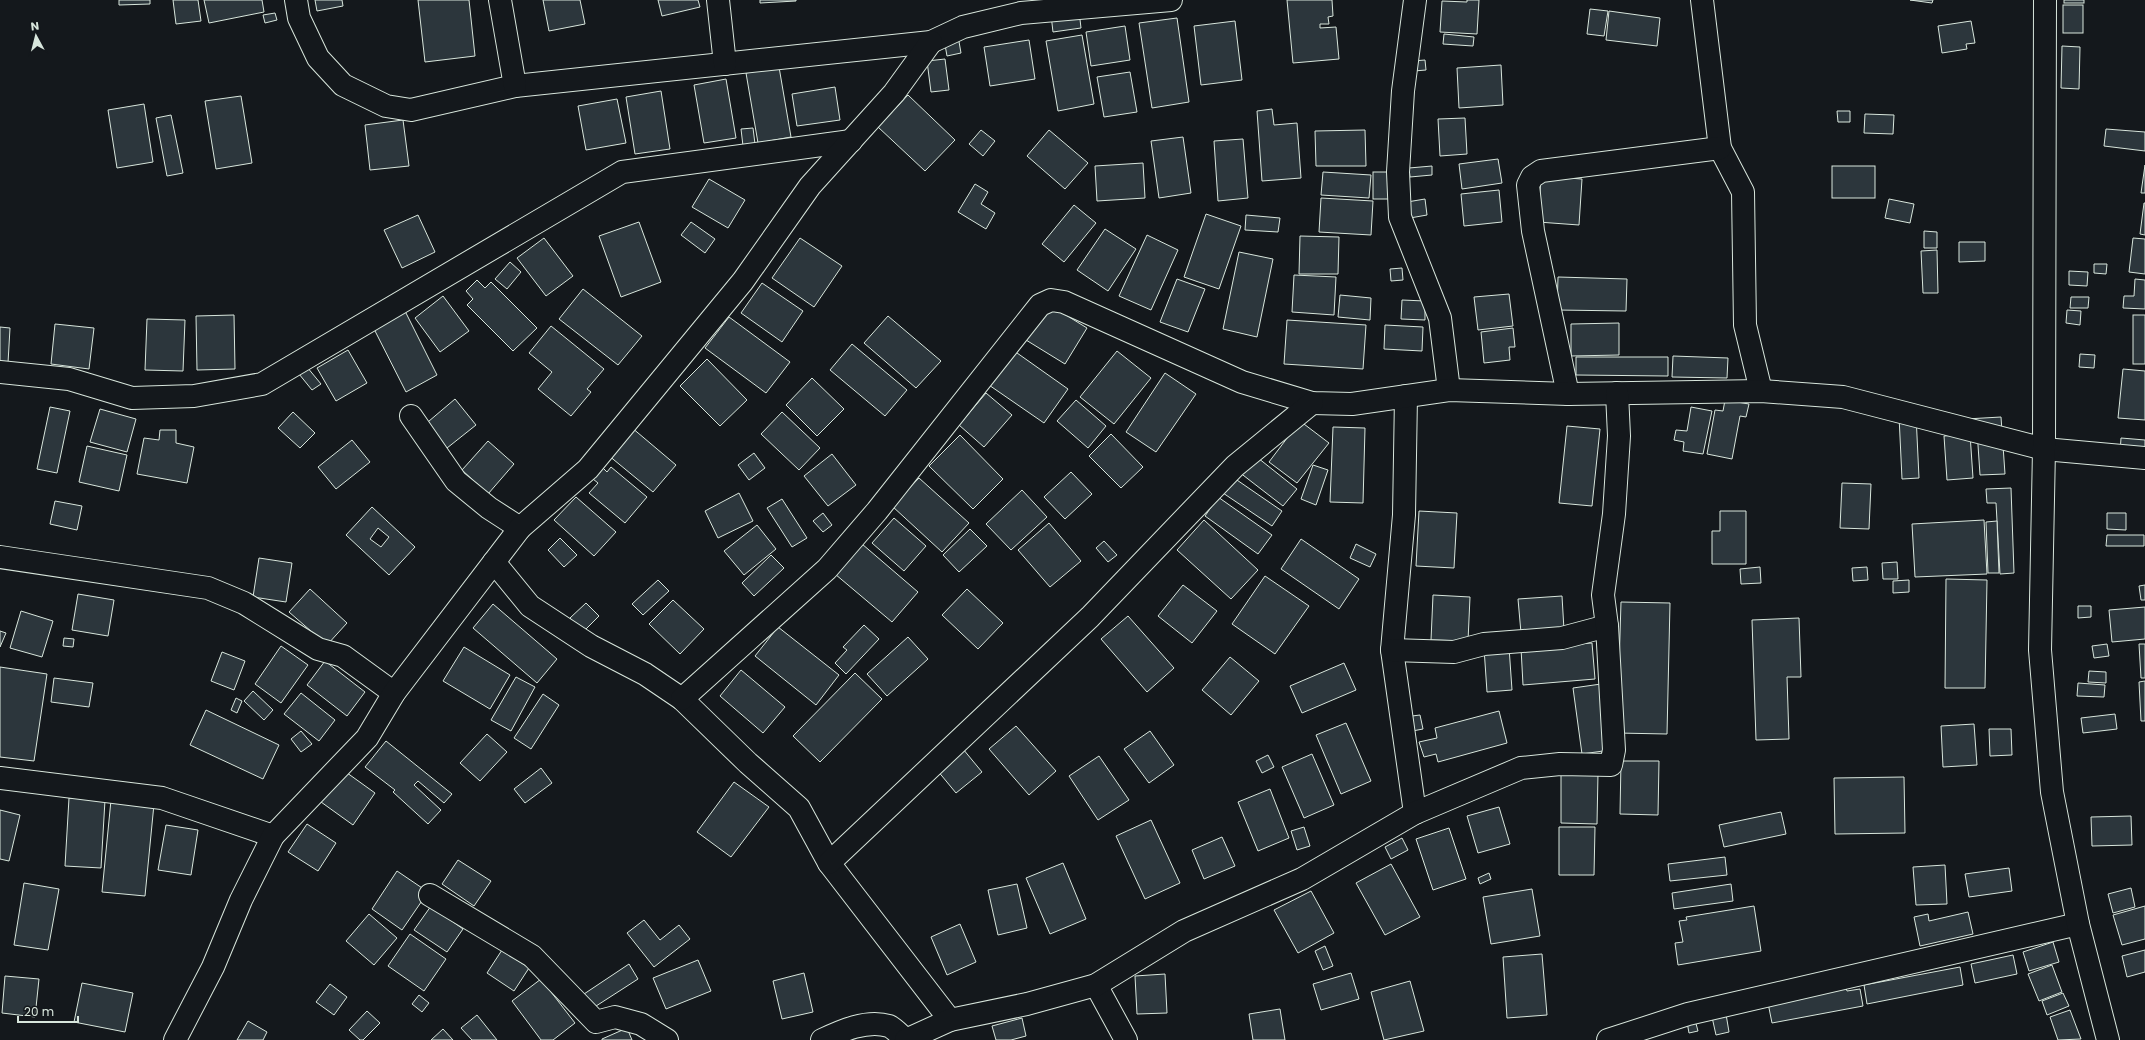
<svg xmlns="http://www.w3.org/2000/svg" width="2145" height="1040" viewBox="0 0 2145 1040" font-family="Poppins,sans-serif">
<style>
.building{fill:#2c363c;stroke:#d8e6dc;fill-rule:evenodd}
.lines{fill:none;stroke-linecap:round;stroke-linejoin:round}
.minor-casing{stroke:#d8e6dc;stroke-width:24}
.major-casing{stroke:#d8e6dc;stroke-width:24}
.minor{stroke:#14181c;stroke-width:22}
.major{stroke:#14181c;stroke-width:22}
</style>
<rect width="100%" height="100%" fill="#14181c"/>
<g class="building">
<path d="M119,0H150V4L119,5Z"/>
<path d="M173,0H198L201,21L176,24Z"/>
<path d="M204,0H262L264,12L209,23Z"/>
<path d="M315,0H342L343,6L317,11Z"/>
<path d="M418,0H469L475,56L425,62Z"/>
<path d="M543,0H580L585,24L549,31Z"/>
<path d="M658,0H698L700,7L662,16Z"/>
<path d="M760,0H796V1L760,3Z"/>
<path d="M1287,0H1332L1333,16L1328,17L1329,24H1320V28L1336,27L1339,59L1293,63Z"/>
<path d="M1467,0H1479L1477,34L1440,32L1442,1L1467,2Z"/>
<path d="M1910,0H1933L1932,3Z"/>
<rect x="2064" y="0" width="20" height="3"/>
<rect x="2063" y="5" width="20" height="28"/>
<path d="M1590,9L1608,11L1604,36L1587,34Z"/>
<path d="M1079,11L1081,28L1053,32L1051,15Z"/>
<path d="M1609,11L1660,18L1657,46L1606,40Z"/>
<path d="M275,13L277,20L265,23L263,15Z"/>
<path d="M1177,18L1189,102L1152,108L1139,23Z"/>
<path d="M1235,21L1242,80L1201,85L1194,26Z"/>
<path d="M1971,21L1975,43L1966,44L1967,49L1942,53L1938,26Z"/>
<path d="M1125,26L1130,60L1091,66L1086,32Z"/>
<path d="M1444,34L1474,37L1473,46L1443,44Z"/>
<path d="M1082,35L1094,104L1058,111L1046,41Z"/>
<path d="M958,36L961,53L947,56L944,39Z"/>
<path d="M1029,40L1035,79L990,86L984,47Z"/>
<path d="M2062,46L2080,47L2079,89L2061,88Z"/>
<path d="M945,59L949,90L931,92L927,61Z"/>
<path d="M1425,60L1426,70L1414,71L1413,61Z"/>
<path d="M1501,65L1503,105L1459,108L1457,68Z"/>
<path d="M779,67L791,137L758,143L746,73Z"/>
<path d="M1130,72L1137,112L1104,117L1097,77Z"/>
<path d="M726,79L736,138L704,143L694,85Z"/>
<path d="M835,87L840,120L797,126L792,94Z"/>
<path d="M661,91L670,149L635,154L626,97Z"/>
<path d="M908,95L955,140L925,171L878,127Z"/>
<path d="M241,96L252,163L216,169L205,101Z"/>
<path d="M617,99L626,143L586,150L578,106Z"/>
<path d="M144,104L153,162L117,168L108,110Z"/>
<path d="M1272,109L1274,125L1297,123L1301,178L1262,181L1257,111Z"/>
<path d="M1837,111H1850V122H1838Z"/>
<path d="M1865,114L1894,115L1893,134L1864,133Z"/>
<path d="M171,115L183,173L167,176L156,118Z"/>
<path d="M1465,118L1467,154L1440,156L1438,119Z"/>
<path d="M403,120L409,166L370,170L365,125Z"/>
<path d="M753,128L755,144L743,146L741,129Z"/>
<path d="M2106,129L2145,132V151L2104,146Z"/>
<path d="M981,130L995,141L983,156L969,144Z"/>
<path d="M1049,130L1088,163L1065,189L1027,156Z"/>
<path d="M1365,130L1366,166H1316L1315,131Z"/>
<path d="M1183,137L1191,193L1159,198L1151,141Z"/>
<path d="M1243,139L1248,198L1218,201L1214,141Z"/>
<path d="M1498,159L1502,183L1462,189L1459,164Z"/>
<path d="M1143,163L1145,198L1097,201L1095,166Z"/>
<path d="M2145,165V193H2141Z"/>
<path d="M1432,166V175L1410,177L1409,168Z"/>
<rect x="1832" y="166" width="43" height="32"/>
<path d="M1323,172L1371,175L1369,198L1321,195Z"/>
<rect x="1373" y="172" width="16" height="27"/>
<path d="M1541,176L1582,179L1579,225L1538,222Z"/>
<path d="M709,179L745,200L728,228L692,207Z"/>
<path d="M975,184L988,192L981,204L995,213L986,229L958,212Z"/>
<path d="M1499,190L1502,222L1464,226L1461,194Z"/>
<path d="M1321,198L1373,201L1371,235L1319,232Z"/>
<path d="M1425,199L1427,215L1410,218L1407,202Z"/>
<path d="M1889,199L1914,204L1910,223L1885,218Z"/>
<path d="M2144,203H2145V235L2140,234Z"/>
<path d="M1074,205L1096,223L1064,262L1042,244Z"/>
<path d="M1206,214L1241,226L1219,289L1184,277Z"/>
<path d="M418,215L435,252L402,268L384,230Z"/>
<path d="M1246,215L1280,218L1278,232L1245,230Z"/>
<path d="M639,222L661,282L621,297L599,236Z"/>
<path d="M691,222L715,239L705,253L681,235Z"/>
<path d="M1105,229L1136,249L1108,291L1077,270Z"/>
<path d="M1924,231L1937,232V248H1924Z"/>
<path d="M1147,235L1178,250L1151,310L1119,296Z"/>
<path d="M1300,236L1339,237L1338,274H1299Z"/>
<path d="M544,238L573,276L546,296L517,258Z"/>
<path d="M800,238L842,266L814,307L772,278Z"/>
<path d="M2133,238L2145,239V274L2129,272Z"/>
<path d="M1959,242H1985V261L1959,262Z"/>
<path d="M1937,250L1938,293H1923L1921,251Z"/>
<path d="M1239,252L1273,259L1257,337L1223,329Z"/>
<path d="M510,262L521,272L507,289L495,279Z"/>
<path d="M2094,264H2107L2106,274L2094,273Z"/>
<path d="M1402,268L1403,280L1391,281L1390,269Z"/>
<path d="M2069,271L2088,272L2087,286L2069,285Z"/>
<path d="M1294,275L1336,277L1334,315L1292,312Z"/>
<path d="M1558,277L1627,279L1626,311L1557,310Z"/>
<path d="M1177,279L1205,289L1188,332L1160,322Z"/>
<path d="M2135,279L2145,280V309L2123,308L2124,296H2134Z"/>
<path d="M477,280L485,288L491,282L537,328L513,351L467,305L473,299L466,291Z"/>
<path d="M762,283L803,311L782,342L741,313Z"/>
<path d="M583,289L642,336L618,365L559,319Z"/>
<path d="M1509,294L1513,326L1478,330L1474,297Z"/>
<path d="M1340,295L1371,298L1370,320L1338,317Z"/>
<path d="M443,296L469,331L440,352L415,318Z"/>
<path d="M2071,297H2089L2088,308H2070Z"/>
<path d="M1402,300L1425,301V320L1401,319Z"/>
<path d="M1048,304L1087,328L1065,364L1026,340Z"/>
<path d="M2067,310L2081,311L2080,325L2066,323Z"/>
<path d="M405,311L437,375L406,392L373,327Z"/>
<path d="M234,315L235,369L197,370L196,316Z"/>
<rect x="2133" y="315" width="12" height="49"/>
<path d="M888,316L941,361L916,388L864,343Z"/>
<path d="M729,317L790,362L766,393L705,348Z"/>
<path d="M147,319L185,320L183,371L145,370Z"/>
<path d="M1287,320L1366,325L1363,369L1284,364Z"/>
<path d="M1619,323V355L1571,356V324Z"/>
<path d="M55,324L94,328L89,369L51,364Z"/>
<path d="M1385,325L1423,327L1422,351L1384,349Z"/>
<path d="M551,326L604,369L587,389L591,392L571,416L538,389L552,372L529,353Z"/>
<path d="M0,327L10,328L8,363H0Z"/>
<path d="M1513,328L1515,347H1509L1510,360L1484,363L1481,332Z"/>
<path d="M852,344L907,390L885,416L830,370Z"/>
<path d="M1010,348L1068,389L1044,423L986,383Z"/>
<path d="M348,350L367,383L336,401L317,368Z"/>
<path d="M1117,351L1151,378L1114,424L1080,397Z"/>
<path d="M2080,354L2095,355L2094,368L2079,367Z"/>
<path d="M1673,356L1728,358L1727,378L1672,377Z"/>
<path d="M1576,357H1668V376L1576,375Z"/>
<path d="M707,359L747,400L720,426L680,386Z"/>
<path d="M307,367L321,384L312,390L299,374Z"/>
<path d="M2123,369L2145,371V420L2118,418Z"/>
<path d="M1165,373L1196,394L1156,452L1126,432Z"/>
<path d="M812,378L844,409L817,436L786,405Z"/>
<path d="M986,393L1012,415L984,447L959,425Z"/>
<path d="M455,399L476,425L442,452L422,427Z"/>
<path d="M1076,400L1106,426L1088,448L1057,421Z"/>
<path d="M1725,400L1749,404L1746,417L1740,416L1732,459L1707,454L1715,410L1723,411Z"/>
<path d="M50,407L70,411L57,473L37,469Z"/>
<path d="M1691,407L1712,411L1703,454L1683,451L1684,442L1674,440L1676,430L1687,431Z"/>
<path d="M100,409L136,419L127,452L90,442Z"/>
<path d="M293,412L315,433L300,448L278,428Z"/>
<path d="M782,412L820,448L799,470L761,434Z"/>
<path d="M1916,415L1919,478L1902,479L1899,416Z"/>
<path d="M2001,417L2005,474L1980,475L1977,430L1966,419Z"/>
<path d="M1300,421L1329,443L1297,483L1269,462Z"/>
<path d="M1567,426L1600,429L1592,506L1559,503Z"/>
<path d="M631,427L676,465L653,492L608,455Z"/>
<path d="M1333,427L1365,428L1363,503L1330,502Z"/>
<path d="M160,430H176V443L194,447L187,483L137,474L144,438L159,440Z"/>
<path d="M1111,434L1143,467L1121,488L1089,456Z"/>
<path d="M1970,434L1973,478L1947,480L1944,436Z"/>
<path d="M960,435L1003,479L973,509L929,466Z"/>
<path d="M2121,438L2145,440V455L2120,453Z"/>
<path d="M352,440L370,462L336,489L318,467Z"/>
<path d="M488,441L514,464L488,494L462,470Z"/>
<path d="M87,446L127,455L119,491L79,482Z"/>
<path d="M754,453L765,468L749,480L738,465Z"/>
<path d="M832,454L856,485L828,506L804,476Z"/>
<path d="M1253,454L1297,489L1283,506L1239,472Z"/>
<path d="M1313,465L1328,470L1316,505L1301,499Z"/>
<path d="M611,467L647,497L625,523L589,493L598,483L593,479L603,468L607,472Z"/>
<path d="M1071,472L1092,494L1065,519L1044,497Z"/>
<path d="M919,478L969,523L942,552L892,506Z"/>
<path d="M1234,478L1282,511L1272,526L1223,493Z"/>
<path d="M1842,483L1871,484L1869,529L1840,528Z"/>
<path d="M2011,488L2014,573L2000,574L1996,503H1987L1986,489Z"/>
<path d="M1022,490L1047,517L1011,550L986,524Z"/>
<path d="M739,493L753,521L718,538L705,511Z"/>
<path d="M576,497L616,532L594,556L554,520Z"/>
<path d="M1218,497L1272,535L1258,554L1205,516Z"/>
<path d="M782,499L807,538L792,547L767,508Z"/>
<path d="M55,501L82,506L77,530L50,524Z"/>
<path d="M372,507L415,547L389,575L346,535ZM378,528L389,537L381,547L370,539Z"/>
<path d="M1419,511L1457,513L1454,568L1416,566Z"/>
<path d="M1720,511H1746V564H1712V531H1720Z"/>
<path d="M823,513L832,525L823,532L813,521Z"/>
<path d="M2107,513H2126V530L2107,529Z"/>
<path d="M894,518L926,546L904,571L872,543Z"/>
<path d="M1204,520L1258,570L1231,599L1177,550Z"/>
<path d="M1984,520L1987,574L1915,577L1912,524Z"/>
<path d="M1997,521L1999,573H1988L1986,522Z"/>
<path d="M1049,523L1081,561L1050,587L1018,550Z"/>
<path d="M757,525L776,549L744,575L724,551Z"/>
<path d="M970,529L987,546L959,572L943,555Z"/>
<path d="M2107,535H2144V546H2106Z"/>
<path d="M560,538L577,555L564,567L548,550Z"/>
<path d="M1301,539L1359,579L1339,609L1281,569Z"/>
<path d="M1104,541L1117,555L1108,562L1096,548Z"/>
<path d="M862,544L918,592L892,622L835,574Z"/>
<path d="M1356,544L1376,554L1370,567L1350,558Z"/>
<path d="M771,555L784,568L754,596L742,583Z"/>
<path d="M259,558L292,563L286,602L253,597Z"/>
<path d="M1897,562L1898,579H1883L1882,563Z"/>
<path d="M1760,567L1761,583L1741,584L1740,569Z"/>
<path d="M1867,567L1868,580L1853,581L1852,568Z"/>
<path d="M1265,576L1309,606L1275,654L1232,624Z"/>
<path d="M1946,579L1987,580L1985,688H1945Z"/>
<path d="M658,580L669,591L643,615L632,604Z"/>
<path d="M1909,580V592L1893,593V581Z"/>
<path d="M1183,585L1217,611L1192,643L1158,616Z"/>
<path d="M2145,585V600H2141L2139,586Z"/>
<path d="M310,589L347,623L327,645L289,612Z"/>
<path d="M967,589L1003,623L978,649L942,615Z"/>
<path d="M78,594L114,600L108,636L72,630Z"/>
<path d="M1433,595L1470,597L1468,641L1431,640Z"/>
<path d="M1562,596L1564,630L1521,633L1518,599Z"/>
<path d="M673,600L704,629L680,654L649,624Z"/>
<path d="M1621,602L1670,603L1667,734L1617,733Z"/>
<path d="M586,603L599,616L583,632L570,618Z"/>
<path d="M493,604L557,659L537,683L473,628Z"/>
<path d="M2078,606H2091V617L2078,618Z"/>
<path d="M2145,607V639L2112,642L2109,610Z"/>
<path d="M21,611L53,621L42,657L10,648Z"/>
<path d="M1128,616L1174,668L1147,692L1101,639Z"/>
<path d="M1799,618L1801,677H1787L1789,739L1756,740L1752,620Z"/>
<path d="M864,625L879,639L846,674L835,663L847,650L843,647Z"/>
<path d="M778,627L839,675L816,705L755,656Z"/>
<path d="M0,631L6,633L0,647Z"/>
<path d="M908,637L928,659L887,696L867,674Z"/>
<path d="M64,638L74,639L73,647L63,646Z"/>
<path d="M1592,643L1595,679L1523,685L1521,648Z"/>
<path d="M2107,644L2109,656L2094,658L2092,646Z"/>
<path d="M2139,644H2145V678H2141Z"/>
<path d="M281,646L308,665L281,703L255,684Z"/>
<path d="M464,647L510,675L490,709L443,681Z"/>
<path d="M1509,647L1512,690L1487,692L1484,648Z"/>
<path d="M222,652L245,661L234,690L211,681Z"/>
<path d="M1230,657L1259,681L1231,715L1202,690Z"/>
<path d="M325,661L365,692L347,716L307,685Z"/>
<path d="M1344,663L1356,690L1302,713L1290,686Z"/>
<path d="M0,667L47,674L34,761L0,757Z"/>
<path d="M741,670L785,707L763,733L720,696Z"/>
<path d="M2089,671L2106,672V683L2088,682Z"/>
<path d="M855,673L882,699L820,762L793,736Z"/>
<path d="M516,677L535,687L511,731L491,720Z"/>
<path d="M54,678L93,683L89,707L51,702Z"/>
<path d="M2145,681V721H2141L2139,682Z"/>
<path d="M2078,683L2105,685L2104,697L2077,696Z"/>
<path d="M1601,684L1610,750L1582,754L1573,688Z"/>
<path d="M253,691L273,710L264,720L244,701Z"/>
<path d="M301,693L335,720L319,741L284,714Z"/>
<path d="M543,694L559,705L531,749L514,738Z"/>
<path d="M236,698L242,701L237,713L231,710Z"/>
<path d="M206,710L279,745L263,779L190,745Z"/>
<path d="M1499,711L1507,743L1438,762L1436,754L1424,757L1419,742L1437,738L1435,728Z"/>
<path d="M2115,714L2117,729L2083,733L2081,718Z"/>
<path d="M1420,715L1423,729L1407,732L1404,717Z"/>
<path d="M1346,723L1371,781L1341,794L1316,735Z"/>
<path d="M1974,724L1977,765L1943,767L1941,726Z"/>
<path d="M1016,726L1056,771L1029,795L989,749Z"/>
<path d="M1989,729H2011L2012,755L1990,756Z"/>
<path d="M301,731L312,744L301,752L291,739Z"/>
<path d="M1150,731L1174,765L1149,783L1124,749Z"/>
<path d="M487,734L507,752L480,781L460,763Z"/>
<path d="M386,741L452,794L444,803L418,781L414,785L441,810L428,824L393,792L395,790L365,767Z"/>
<path d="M963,749L982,772L956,793L937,770Z"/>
<path d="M1312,754L1334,805L1304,818L1282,767Z"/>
<path d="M1268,755L1274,767L1262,773L1256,761Z"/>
<path d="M1099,756L1129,800L1098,820L1069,776Z"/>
<path d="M1621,761H1659L1658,815L1620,814Z"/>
<path d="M541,768L552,783L525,803L514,789Z"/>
<path d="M343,770L375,793L353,825L321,802Z"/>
<path d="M1561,772L1598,773L1597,824L1561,823Z"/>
<path d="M1904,777L1905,833L1835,834L1834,778Z"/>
<path d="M734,782L769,807L731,857L697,832Z"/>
<path d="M1270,789L1289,838L1258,851L1238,802Z"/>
<path d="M69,798L105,800L101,868L65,866Z"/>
<path d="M111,800L154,804L145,896L102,892Z"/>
<path d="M1499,807L1510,844L1478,853L1467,816Z"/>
<path d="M0,810L20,815L9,861L0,859Z"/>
<path d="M1781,812L1786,834L1724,847L1719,825Z"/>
<path d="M2131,816L2132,845L2092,846L2091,817Z"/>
<path d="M1151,820L1180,883L1145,899L1116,836Z"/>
<path d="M307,824L336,843L318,871L288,852Z"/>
<path d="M166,825L198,830L191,875L158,870Z"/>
<path d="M1304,827L1310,846L1297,850L1291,831Z"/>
<path d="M1559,827H1595L1594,875H1559Z"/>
<path d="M1449,828L1466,879L1433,890L1416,839Z"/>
<path d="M1222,837L1235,866L1204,879L1192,850Z"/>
<path d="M1402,838L1408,850L1391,859L1385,847Z"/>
<path d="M1725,857L1727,875L1670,881L1668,864Z"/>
<path d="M458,860L491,881L474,906L442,884Z"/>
<path d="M1063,863L1086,919L1050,934L1026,878Z"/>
<path d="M1391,864L1420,917L1385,935L1356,883Z"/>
<path d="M1945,865L1947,904L1916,905L1913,867Z"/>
<path d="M2009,868L2012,891L1969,897L1965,874Z"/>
<path d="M397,871L428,892L402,930L372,909Z"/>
<path d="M1489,873L1491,879L1480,884L1478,878Z"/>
<path d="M24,883L59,889L48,950L14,945Z"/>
<path d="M1017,884L1027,928L998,935L988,890Z"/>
<path d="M1731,884L1733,901L1674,909L1672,893Z"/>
<path d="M2131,888L2135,907L2113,913L2108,894Z"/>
<path d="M1532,889L1540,936L1491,944L1483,897Z"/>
<path d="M1311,891L1334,933L1298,953L1274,910Z"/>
<path d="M431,906L463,929L447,952L414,930Z"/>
<path d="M1754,906L1761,951L1678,965L1675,943L1683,942L1679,921L1687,920L1686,917Z"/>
<path d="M2145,906V939L2122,945L2113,915Z"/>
<path d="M1968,912L1973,934L1920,946L1914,917L1928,914L1929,921Z"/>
<path d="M369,914L397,938L374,965L346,941Z"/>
<path d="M644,920L660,940L679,925L690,939L654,967L627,933Z"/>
<path d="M960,924L976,962L947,975L931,937Z"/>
<path d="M410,934L446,959L424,991L388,966Z"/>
<path d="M2053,942L2059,962L2029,971L2023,952Z"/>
<path d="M1325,946L1333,966L1323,970L1315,951Z"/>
<path d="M502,950L529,968L514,991L487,973Z"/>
<path d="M2145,950V972L2127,977L2122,956Z"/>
<path d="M1542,954L1547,1015L1507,1018L1503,957Z"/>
<path d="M2013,955L2017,974L1975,983L1971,964Z"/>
<path d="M698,960L711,991L666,1009L653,978Z"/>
<path d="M629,964L638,979L593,1008L584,994Z"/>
<path d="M2052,965L2062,992L2039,1001L2028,974Z"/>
<path d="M1960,967L1963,985L1867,1004L1864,985Z"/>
<path d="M804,973L813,1012L782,1019L773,981Z"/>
<path d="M1351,973L1359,999L1321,1010L1313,984Z"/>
<path d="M1165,974L1167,1013L1137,1014L1135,976Z"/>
<path d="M5,976L39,979L35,1017L2,1013Z"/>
<path d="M541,979L575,1023L553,1040H541L512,1001Z"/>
<path d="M1410,981L1424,1031L1384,1040L1371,992Z"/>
<path d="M82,983L133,993L125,1032L74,1022Z"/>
<path d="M330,984L347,997L334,1015L316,1002Z"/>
<path d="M1846,988L1847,991L1860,989L1863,1006L1772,1023L1768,1003Z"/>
<path d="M2063,993L2069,1006L2047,1015L2042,1001Z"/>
<path d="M419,995L429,1003L422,1012L412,1004Z"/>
<path d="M1280,1009L1285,1040H1253L1249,1014Z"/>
<path d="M2070,1010L2081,1039L2058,1040L2050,1017Z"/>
<path d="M367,1011L380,1023L363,1040H360L349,1030Z"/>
<path d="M1726,1014L1729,1032L1716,1035L1712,1017Z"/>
<path d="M477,1015L497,1040H472L461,1028Z"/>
<path d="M1022,1018L1026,1036L1011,1040H996L992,1026Z"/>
<path d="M1695,1020L1698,1031L1689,1033L1687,1022Z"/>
<path d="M248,1021L267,1032L263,1040H237Z"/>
<path d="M627,1028L632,1040H602V1039Z"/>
<path d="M443,1029L453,1040H431Z"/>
</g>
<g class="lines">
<g class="minor-casing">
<g id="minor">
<path d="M296,0L299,18L318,58L343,85L386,106L411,110L515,86L931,42L963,27L1021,13L1171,0"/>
<path d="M500,0L515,86"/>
<path d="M718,0L725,64"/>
<path d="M1415,0L1403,91L1398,172L1400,217L1440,318L1449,390"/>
<path d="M1702,0L1720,148L1743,192L1745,325L1761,391"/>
<path d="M0,372L69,379L132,398L194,396L262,384L622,172L851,141"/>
<path d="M1568,394L1533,231L1528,185L1532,177L1541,171L1720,148"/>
<path d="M1406,396L1404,515L1392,650L1415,813"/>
<path d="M411,416L456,481L489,508L520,528"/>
<path d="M0,557L208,588L244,603L318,649L343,656L394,693"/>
<path d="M494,562L530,606L591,646L645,674L682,699L748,763L799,808L829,863L950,1020"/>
<path d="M1392,650L1454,652L1484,644L1562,638L1607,626"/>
<path d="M682,699L827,569L877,511L1040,305L1051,300L1064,302L1242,382L1312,403L1352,404L1449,390L1568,394L1761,391L1843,397L2044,449L2145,458"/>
<path d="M0,778L162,798L273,836"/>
<path d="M829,863L1090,617L1235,466L1312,403"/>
<path d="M430,895L532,956L596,1022L615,1017L641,1024L667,1040"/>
<path d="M1096,985L1126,1040"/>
<path d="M175,1040L213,967L241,900L273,836L367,738L394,693L520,528L588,469L743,281L810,186L894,93L931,42"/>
<path d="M822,1040C841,1031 867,1019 889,1026C894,1028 901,1036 906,1040"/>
<path d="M906,1040L950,1020L1027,1004L1096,985L1184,931L1302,879L1415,813L1521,768L1560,764L1611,765L1614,750L1607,626L1603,595L1614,514L1619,436L1617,393"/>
<path d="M1608,1040L1688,1014L2078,924"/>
</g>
</g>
<g class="major-casing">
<path id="major" d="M2045,0L2044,449L2040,650L2052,792L2078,924L2108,1040"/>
</g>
<use href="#minor" class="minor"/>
<use href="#major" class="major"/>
</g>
<g transform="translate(36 36) rotate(353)" stroke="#14181c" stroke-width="3" paint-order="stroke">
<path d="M0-3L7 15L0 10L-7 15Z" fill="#d8e6dc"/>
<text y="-6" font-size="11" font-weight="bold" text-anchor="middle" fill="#d8e6dc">N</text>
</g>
<path d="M18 1016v6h60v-6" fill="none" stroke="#d8e6dc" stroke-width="2"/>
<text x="24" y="1016" font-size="12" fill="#d8e6dc" stroke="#14181c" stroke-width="3" paint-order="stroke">20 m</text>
</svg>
